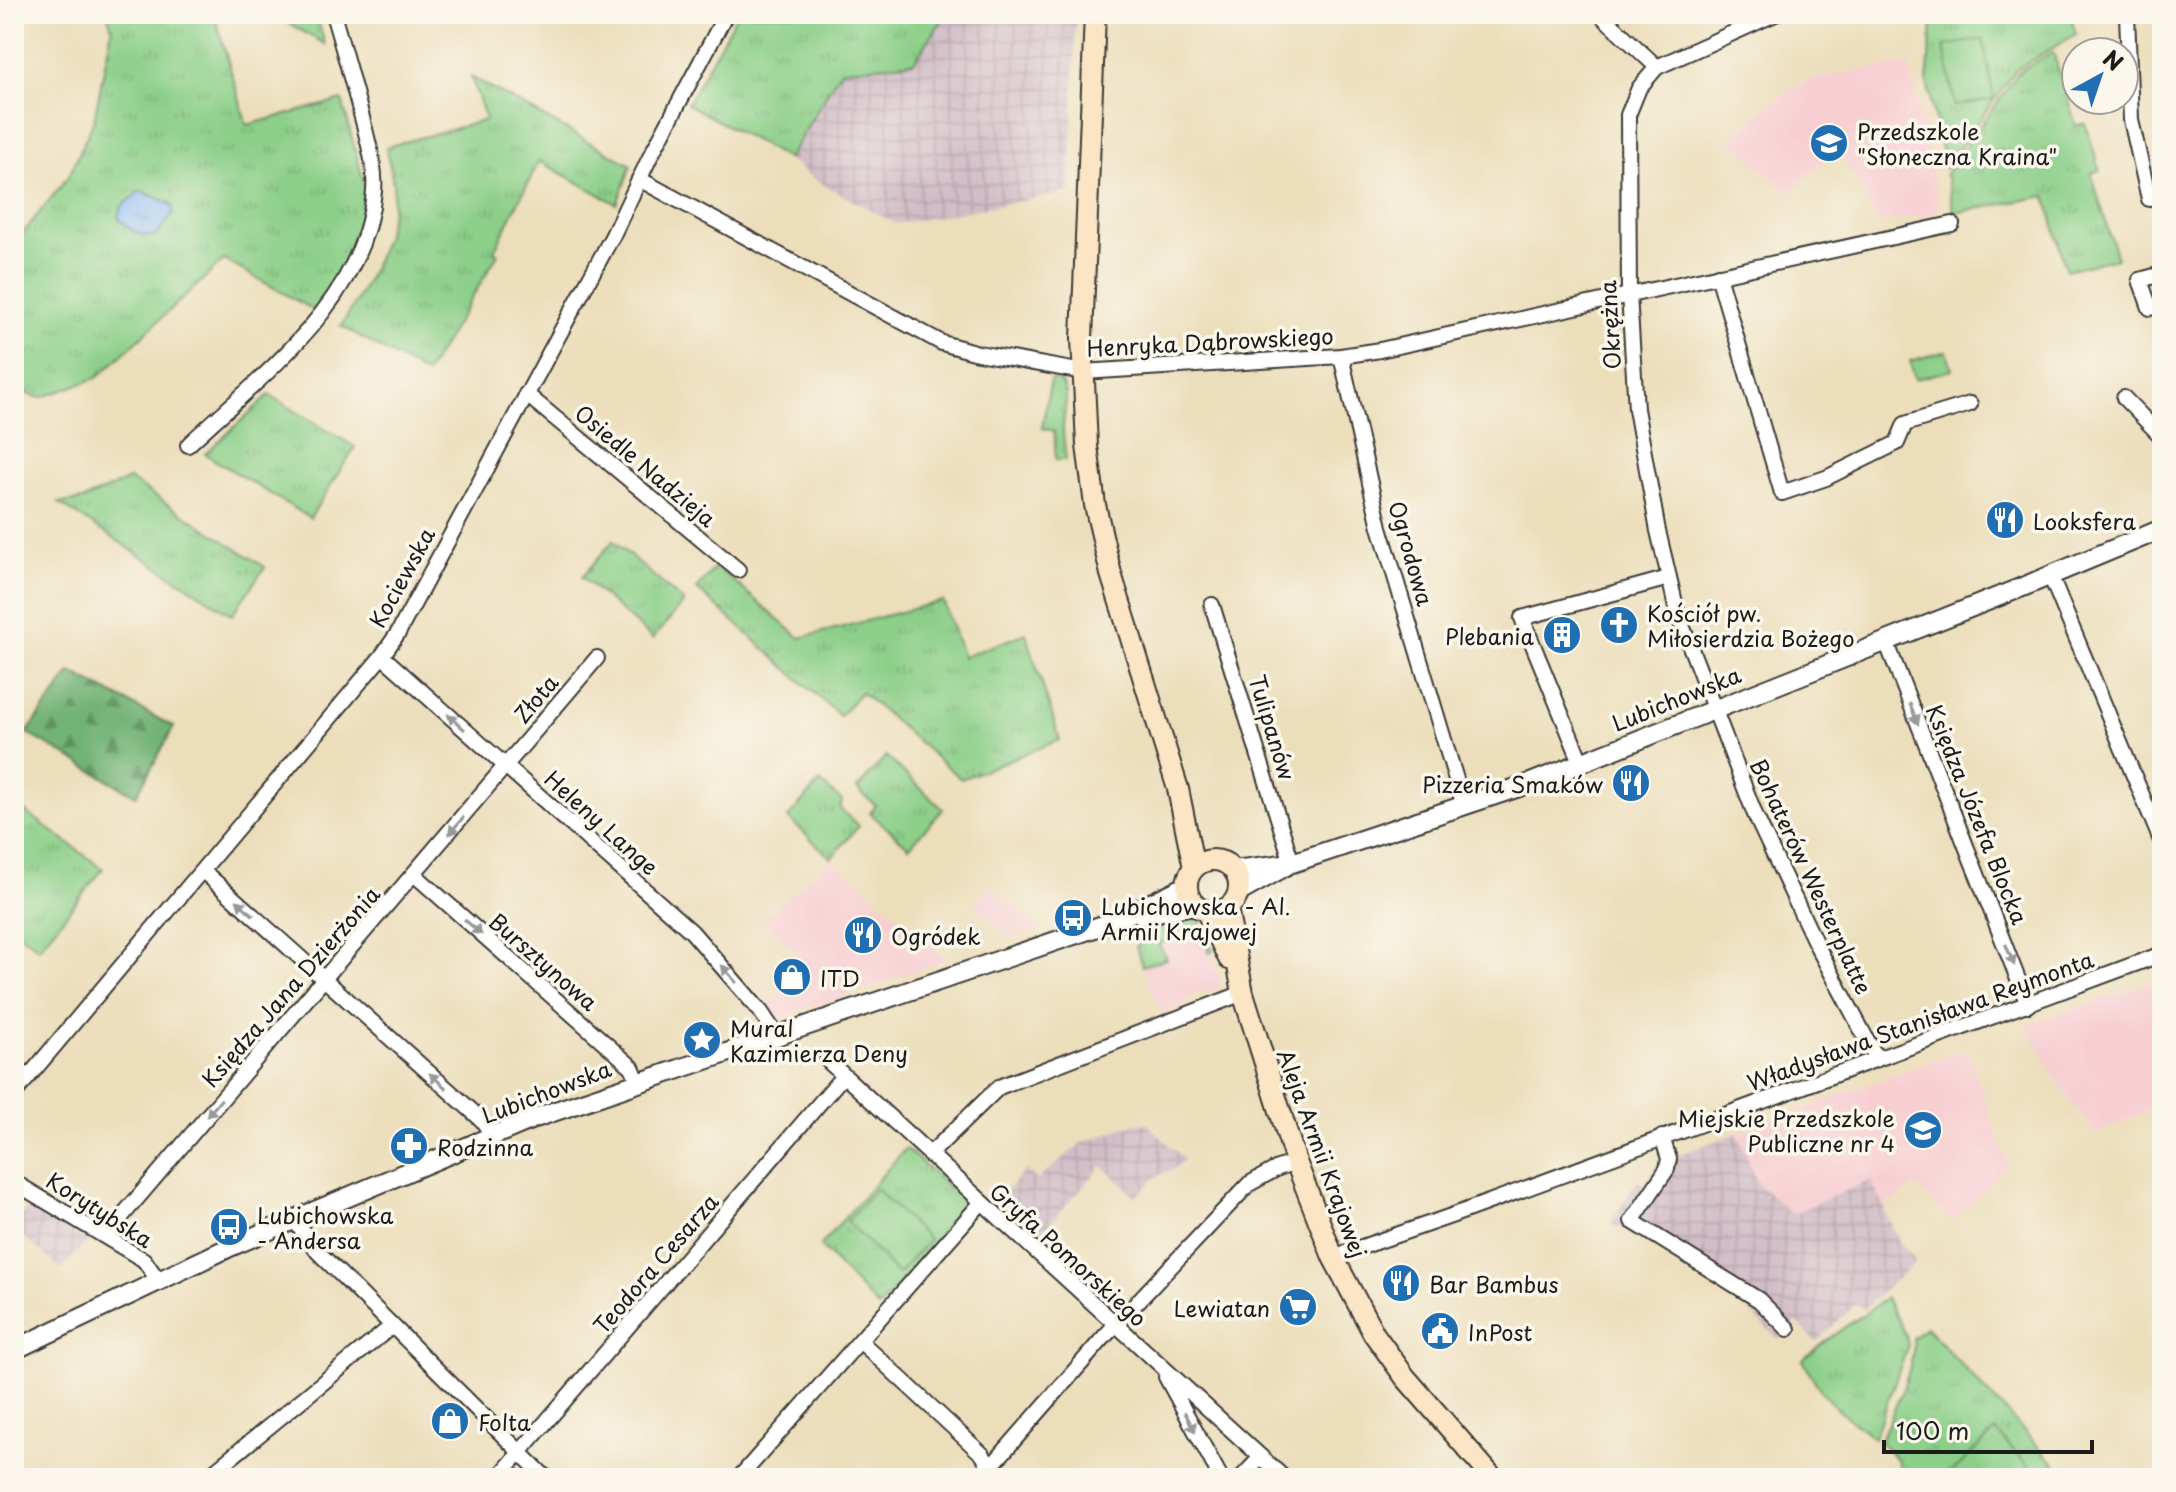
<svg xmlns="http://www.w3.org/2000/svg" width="2176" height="1492" viewBox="0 0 2176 1492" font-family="'Playpen Sans',sans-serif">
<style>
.built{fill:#f7cfd3}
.industrial{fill:url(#industrial-grid)}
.grass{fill:url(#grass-tufts);stroke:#547652;stroke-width:2}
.forest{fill:url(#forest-firs);stroke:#466748;stroke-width:2}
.garden{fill:#8ccf89;stroke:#547652;stroke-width:2}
.water{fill:url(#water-ripples);stroke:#526c89;stroke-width:2}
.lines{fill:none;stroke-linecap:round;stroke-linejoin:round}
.minor-casing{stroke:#3b3934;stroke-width:18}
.tertiary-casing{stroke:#3b3934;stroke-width:22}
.secondary-casing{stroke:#3b3934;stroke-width:24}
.minor{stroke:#fff;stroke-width:14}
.tertiary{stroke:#fff;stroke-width:18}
.secondary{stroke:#fce5c4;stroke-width:20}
.oneway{fill:#999}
.labels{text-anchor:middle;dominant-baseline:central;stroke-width:7;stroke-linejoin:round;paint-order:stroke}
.poi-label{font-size:22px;fill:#1c1c1c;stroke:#fbf7ec;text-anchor:start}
.street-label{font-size:22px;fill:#1c1c1c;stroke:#fbf7ec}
</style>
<defs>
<pattern id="industrial-grid" width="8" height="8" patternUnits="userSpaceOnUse" patternTransform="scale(2)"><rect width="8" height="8" fill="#d2bdc7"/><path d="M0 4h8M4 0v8" fill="none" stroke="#b4a2aa"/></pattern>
<pattern id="grass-tufts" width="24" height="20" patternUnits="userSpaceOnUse" patternTransform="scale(2)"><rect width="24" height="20" fill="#8ccf89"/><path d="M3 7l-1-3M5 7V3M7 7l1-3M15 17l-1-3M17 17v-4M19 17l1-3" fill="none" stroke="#78b176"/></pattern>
<pattern id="forest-firs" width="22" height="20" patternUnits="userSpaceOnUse" patternTransform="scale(2)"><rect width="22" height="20" fill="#71b275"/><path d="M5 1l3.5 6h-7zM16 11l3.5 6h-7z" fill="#5c905f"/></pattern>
<pattern id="water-ripples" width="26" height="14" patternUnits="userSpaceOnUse" patternTransform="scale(2)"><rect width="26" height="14" fill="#88bbf6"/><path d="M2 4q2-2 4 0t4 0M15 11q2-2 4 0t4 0" fill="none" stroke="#75a0d2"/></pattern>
</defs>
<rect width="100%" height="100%" fill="#fbf7ec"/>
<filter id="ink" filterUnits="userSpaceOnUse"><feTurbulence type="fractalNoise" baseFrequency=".0125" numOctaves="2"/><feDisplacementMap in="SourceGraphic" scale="16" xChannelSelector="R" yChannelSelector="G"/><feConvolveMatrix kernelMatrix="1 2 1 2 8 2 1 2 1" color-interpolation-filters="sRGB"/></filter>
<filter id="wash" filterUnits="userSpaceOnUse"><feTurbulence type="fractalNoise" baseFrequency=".006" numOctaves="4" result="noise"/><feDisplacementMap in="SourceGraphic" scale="32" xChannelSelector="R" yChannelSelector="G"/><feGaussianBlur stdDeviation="1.8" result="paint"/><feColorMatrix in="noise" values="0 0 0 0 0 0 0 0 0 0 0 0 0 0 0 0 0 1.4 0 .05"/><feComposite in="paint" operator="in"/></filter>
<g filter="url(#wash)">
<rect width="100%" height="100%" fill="#ecdebb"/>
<g class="built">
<path d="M1909,63L1940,211L1879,224L1838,148L1788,193L1728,139L1779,98L1812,78Z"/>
<path d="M831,858L947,960L778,1019L763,1002L780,997L772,967L797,955L764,918Z"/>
<path d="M990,885L1040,928L1012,938L974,904Z"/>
<path d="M1185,916L1201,925L1222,987L1188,997L1190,1003L1161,1014L1130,933Z"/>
<path d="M2162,979V1104L2095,1134L2060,1086L2026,1025Z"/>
<path d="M1967,1048L2008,1164L1952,1222L1916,1185L1882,1209L1870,1181L1792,1214L1758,1184L1737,1133Z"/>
</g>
<g class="industrial">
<path d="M946,14H1076L1070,192L896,224L817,181L788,159L841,70L914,62Z"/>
<path d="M1136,1123H1146L1184,1159L1174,1169L1157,1176L1136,1197L1102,1166L1042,1231L1001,1195L1026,1170L1037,1180L1080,1144Z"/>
<path d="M1737,1133L1758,1184L1792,1214L1871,1180L1899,1241L1916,1261L1863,1310L1857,1303L1816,1342L1797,1322L1778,1339L1743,1305L1668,1253L1611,1223L1637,1180L1645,1185L1659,1162Z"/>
<path d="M30,1206L88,1241L61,1269L14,1229V1223Z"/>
</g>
<g class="grass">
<path d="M107,14H214L247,125L342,100L365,187L358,237L340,281L317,312L224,260L97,378L40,398L14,390V244L69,176L94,120L112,28Z"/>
<path d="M272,14H316L325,44Z"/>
<path d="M737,14H946L914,62L841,70L788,159L687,104Z"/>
<path d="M1933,14H2070L2076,34L2016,70L1945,168L1927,82Z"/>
<path d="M2053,52L2076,126L2085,124L2100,170L2091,173L2117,258L2066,270L2046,196L1954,213L1946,174L2019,72Z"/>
<path d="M471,77L631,165L617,204L539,161L494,251L498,254L426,374L341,326C365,289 396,230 393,185C392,172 388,159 386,147L486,120Z"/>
<path d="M1051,378C1075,383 1063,411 1063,428C1063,439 1065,450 1066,460H1056L1054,431L1042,428Z"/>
<path d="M269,395L355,447L310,518L205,454Z"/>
<path d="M129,479L265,567L232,615L59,503L83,500Z"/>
<path d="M613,541L684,602L653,639L582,577Z"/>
<path d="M716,566L800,638L943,601L963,657L1026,633L1060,740L961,779L861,692L840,716L697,589Z"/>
<path d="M886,756L943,809L909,847L870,813L876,806L857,789Z"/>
<path d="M820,782L842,801L840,809L859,826L831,858L788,818Z"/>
<path d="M14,803L103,869L39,948L14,930Z"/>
<path d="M1187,915L1201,923L1213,951L1209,953L1206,943L1202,945L1199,935H1195L1191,927L1170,934L1171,940L1159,944L1166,959L1142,966L1136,946L1143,943L1131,933Z"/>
<path d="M906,1148L966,1203L965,1210L878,1308L820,1246Z"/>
<path d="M1886,1298L1906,1336L1908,1346L1874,1438C1840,1412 1822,1401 1803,1360C1828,1336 1859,1319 1886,1298Z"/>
<path d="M1926,1327L2063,1473L2058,1478H1907L1899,1470V1461L1880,1442C1891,1415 1917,1366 1913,1338Z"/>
</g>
<path class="forest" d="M71,672L174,727L136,796L27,733Z"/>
<g class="garden">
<path d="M1983,39L1994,99L1955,106L1944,46Z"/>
<path d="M1947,351L1952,370L1915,379L1910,361Z"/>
<path d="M876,1189L929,1240L898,1274L847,1221Z"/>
<path d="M1995,1431L2040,1478H1946Z"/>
</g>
<path class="water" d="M141,191L172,204L173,213L157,235C140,239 130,229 118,218L122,206Z"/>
</g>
<g filter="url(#ink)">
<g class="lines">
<g class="minor-casing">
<g id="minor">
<path d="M1600,14L1657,67"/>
<path d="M1775,14L1657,67L1639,88L1628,115L1629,294L1636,409L1658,531L1678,615L1756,817L1815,942L1877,1059"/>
<path d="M2127,14L2131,120L2149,199"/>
<path d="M639,179L942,343L978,353L1083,372L1341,356L1380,350L1952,224"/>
<path d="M2162,274L2140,280L2150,308L2162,304"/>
<path d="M1718,275L1782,493L1826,478L1897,443L1905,424L1970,404"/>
<path d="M1341,356L1380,527L1464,806"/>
<path d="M526,394L738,570"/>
<path d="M2124,398L2162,437"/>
<path d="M188,445C262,375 365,301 374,191C376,169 369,146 364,125C354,88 344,51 333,14"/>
<path d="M2050,575L2162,843"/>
<path d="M1212,605L1292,863"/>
<path d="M1886,641L2028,1005"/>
<path d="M382,656L692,932L761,1012L777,1036"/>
<path d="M1581,762L1522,618L1669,578"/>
<path d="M203,871L482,1120L493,1136"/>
<path d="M415,875L632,1067L639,1083"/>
<path d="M827,1060L1284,1478"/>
<path d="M14,1094L382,656L398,633L613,235L650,157L726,14"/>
<path d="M1662,1137L1669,1159L1667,1169L1632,1221L1759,1300L1788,1329"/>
<path d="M929,1155L999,1087L1243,993"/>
<path d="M14,1182L144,1260L158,1280"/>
<path d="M297,1218L300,1228L318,1252L546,1478"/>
<path d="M106,1235C270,1043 434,851 597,658"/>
<path d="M1333,1257L1451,1216L2162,954"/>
<path d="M860,1341L983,1455L996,1478"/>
<path d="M1166,1377L1221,1478"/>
<path d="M206,1478L392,1326"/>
<path d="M498,1478L843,1076"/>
<path d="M739,1478L981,1203"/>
<path d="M981,1478L1105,1336L1249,1184L1278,1168L1296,1162"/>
<path d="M1241,1478L1261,1457"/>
</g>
</g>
<g class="tertiary-casing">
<g id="tertiary">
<path d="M1233,870L1292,863L1528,784L2025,586L2162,529"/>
<path d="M1238,893L1286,866"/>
<path d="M1142,915L1194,905"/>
<path d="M14,1350L232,1246L535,1118L1112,922L1186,886"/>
</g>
</g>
<g class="secondary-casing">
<g id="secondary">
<path d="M1095,14L1082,338L1087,446L1095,505L1111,574L1178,789L1194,868"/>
<circle cx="1213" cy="886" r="26"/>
<path d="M1227,908L1243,993L1296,1162L1333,1257L1374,1334L1405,1377L1493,1478"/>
<path d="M1207,912L1229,959"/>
</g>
</g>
<use href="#minor" class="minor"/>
<use href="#tertiary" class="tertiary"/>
<use href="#secondary" class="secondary"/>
</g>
<defs><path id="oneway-solid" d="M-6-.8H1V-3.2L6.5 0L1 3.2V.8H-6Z" transform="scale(2)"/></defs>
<g class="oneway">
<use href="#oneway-solid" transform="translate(1914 714) rotate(68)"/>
<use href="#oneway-solid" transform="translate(456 722) rotate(-138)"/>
<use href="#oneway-solid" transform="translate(456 826) rotate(130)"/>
<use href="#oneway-solid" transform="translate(245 908) rotate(-138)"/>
<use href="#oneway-solid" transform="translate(473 927) rotate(41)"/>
<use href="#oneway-solid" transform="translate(2010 955) rotate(68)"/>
<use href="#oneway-solid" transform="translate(729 974) rotate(-130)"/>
<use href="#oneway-solid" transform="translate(438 1081) rotate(-138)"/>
<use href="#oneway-solid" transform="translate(214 1108) rotate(130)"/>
<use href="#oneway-solid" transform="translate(1190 1422) rotate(62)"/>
</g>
</g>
<defs>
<g id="school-disc" transform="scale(2)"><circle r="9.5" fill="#1f6fb2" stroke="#fbf7ec"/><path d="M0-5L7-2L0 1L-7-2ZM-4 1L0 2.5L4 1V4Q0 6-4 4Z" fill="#fff"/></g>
<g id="restaurant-disc" transform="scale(2)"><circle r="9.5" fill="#1f6fb2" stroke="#fbf7ec"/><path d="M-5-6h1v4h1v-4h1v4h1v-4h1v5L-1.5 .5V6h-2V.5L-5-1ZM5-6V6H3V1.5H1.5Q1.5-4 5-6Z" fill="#fff"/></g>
<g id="church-disc" transform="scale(2)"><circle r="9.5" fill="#1f6fb2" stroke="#fbf7ec"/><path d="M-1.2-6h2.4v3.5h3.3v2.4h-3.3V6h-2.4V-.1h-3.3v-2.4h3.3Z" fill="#fff"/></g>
<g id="building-disc" transform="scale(2)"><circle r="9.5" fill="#1f6fb2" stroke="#fbf7ec"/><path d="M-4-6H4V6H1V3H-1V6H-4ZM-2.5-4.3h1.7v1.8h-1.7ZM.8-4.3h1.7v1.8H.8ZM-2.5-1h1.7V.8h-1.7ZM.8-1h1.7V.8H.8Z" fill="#fff"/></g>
<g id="bus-disc" transform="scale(2)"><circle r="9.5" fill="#1f6fb2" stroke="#fbf7ec"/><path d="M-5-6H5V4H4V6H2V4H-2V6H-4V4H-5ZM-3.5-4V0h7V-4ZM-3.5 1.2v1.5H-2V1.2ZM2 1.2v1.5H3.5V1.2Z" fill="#fff"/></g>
<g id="shop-disc" transform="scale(2)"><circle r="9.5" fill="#1f6fb2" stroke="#fbf7ec"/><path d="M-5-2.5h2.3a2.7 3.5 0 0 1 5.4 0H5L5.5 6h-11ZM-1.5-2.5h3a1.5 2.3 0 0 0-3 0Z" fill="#fff"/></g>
<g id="sight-disc" transform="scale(2)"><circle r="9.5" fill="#1f6fb2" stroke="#fbf7ec"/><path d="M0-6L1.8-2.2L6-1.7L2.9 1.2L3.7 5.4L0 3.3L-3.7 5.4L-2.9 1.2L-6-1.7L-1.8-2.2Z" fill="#fff"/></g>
<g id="pharmacy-disc" transform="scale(2)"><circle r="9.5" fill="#1f6fb2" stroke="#fbf7ec"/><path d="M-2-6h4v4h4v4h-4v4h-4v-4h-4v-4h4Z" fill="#fff"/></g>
<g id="supermarket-disc" transform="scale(2)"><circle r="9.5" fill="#1f6fb2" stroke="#fbf7ec"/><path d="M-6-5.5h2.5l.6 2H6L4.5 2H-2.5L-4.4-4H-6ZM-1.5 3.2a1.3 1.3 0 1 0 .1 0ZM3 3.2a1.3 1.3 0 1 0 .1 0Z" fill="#fff"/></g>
<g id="civic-disc" transform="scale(2)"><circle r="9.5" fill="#1f6fb2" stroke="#fbf7ec"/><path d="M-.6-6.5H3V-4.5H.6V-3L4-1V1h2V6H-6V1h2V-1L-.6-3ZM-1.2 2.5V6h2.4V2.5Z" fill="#fff"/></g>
</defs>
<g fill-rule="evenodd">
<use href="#school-disc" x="1829" y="143"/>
<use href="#restaurant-disc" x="2005" y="520"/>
<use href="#church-disc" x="1619" y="625"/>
<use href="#building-disc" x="1562" y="635"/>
<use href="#restaurant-disc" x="1631" y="783"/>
<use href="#bus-disc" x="1073" y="918"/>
<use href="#restaurant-disc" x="863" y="935"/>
<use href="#shop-disc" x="792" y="977"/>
<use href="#sight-disc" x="702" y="1040"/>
<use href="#school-disc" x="1923" y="1130"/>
<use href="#pharmacy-disc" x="409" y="1146"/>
<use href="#bus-disc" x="229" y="1227"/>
<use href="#restaurant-disc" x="1401" y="1283"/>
<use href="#supermarket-disc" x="1298" y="1307"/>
<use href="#civic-disc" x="1440" y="1331"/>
<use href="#shop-disc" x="450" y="1421"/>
</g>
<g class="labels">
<g class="poi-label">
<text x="1857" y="130">Przedszkole<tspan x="1857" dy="25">"Słoneczna Kraina"</tspan></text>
<text x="2033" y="520">Looksfera</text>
<text x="1647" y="612">Kościół pw.<tspan x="1647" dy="25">Miłosierdzia Bożego</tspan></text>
<text x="1534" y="635" text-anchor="end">Plebania</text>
<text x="1603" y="783" text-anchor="end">Pizzeria Smaków</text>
<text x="1101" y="905">Lubichowska - Al.<tspan x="1101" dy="25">Armii Krajowej</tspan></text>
<text x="891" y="935">Ogródek</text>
<text x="820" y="977">ITD</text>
<text x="730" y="1027">Mural<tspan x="730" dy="25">Kazimierza Deny</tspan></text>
<text x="1895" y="1117" text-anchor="end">Miejskie Przedszkole<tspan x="1895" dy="25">Publiczne nr 4</tspan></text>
<text x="437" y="1146">Rodzinna</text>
<text x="257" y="1214">Lubichowska<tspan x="257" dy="25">- Andersa</tspan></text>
<text x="1429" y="1283">Bar Bambus</text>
<text x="1270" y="1307" text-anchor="end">Lewiatan</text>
<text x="1468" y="1331">InPost</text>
<text x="478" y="1421">Folta</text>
</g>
<g class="street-label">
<text transform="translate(1609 325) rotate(-93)">Okrężna</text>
<text transform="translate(1210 341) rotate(-3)">Henryka Dąbrowskiego</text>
<text transform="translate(646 465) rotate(40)">Osiedle Nadzieja</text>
<text transform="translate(1412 553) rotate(74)">Ogrodowa</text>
<text transform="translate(401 577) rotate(-61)">Kociewska</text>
<text transform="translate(535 698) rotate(-50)">Złota</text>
<text transform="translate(1676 698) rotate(-22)">Lubichowska</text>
<text transform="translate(1273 727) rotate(73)">Tulipanów</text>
<text transform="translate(1978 814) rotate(68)">Księdza Józefa Blocka</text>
<text transform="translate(602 822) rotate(42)">Heleny Lange</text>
<text transform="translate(1812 876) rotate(65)">Bohaterów Westerplatte</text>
<text transform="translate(544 961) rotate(41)">Bursztynowa</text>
<text transform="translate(290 986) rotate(-49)">Księdza Jana Dzierżonia</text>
<text transform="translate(1920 1020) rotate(-20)">Władysława Stanisława Reymonta</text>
<text transform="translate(546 1091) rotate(-21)">Lubichowska</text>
<text transform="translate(1323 1153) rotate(70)">Aleja Armii Krajowej</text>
<text transform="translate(100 1209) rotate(32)">Korytybska</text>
<text transform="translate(1069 1254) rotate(42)">Gryfa Pomorskiego</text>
<text transform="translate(655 1263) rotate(-49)">Teodora Cesarza</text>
</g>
</g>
<rect width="2176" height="1492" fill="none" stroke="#fbf7ec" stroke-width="48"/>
<g transform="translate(2100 76) rotate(40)"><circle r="38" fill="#fbf7ec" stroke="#a29f99" stroke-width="2"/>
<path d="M0-6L14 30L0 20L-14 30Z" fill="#1f6fb2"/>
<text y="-12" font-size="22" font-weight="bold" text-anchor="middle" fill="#1c1c1c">N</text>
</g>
<path d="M1884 1440v12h208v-12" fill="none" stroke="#1c1c1c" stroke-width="4"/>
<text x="1896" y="1440" font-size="24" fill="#1c1c1c" stroke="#fbf7ec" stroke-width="6" paint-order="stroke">100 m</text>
</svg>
